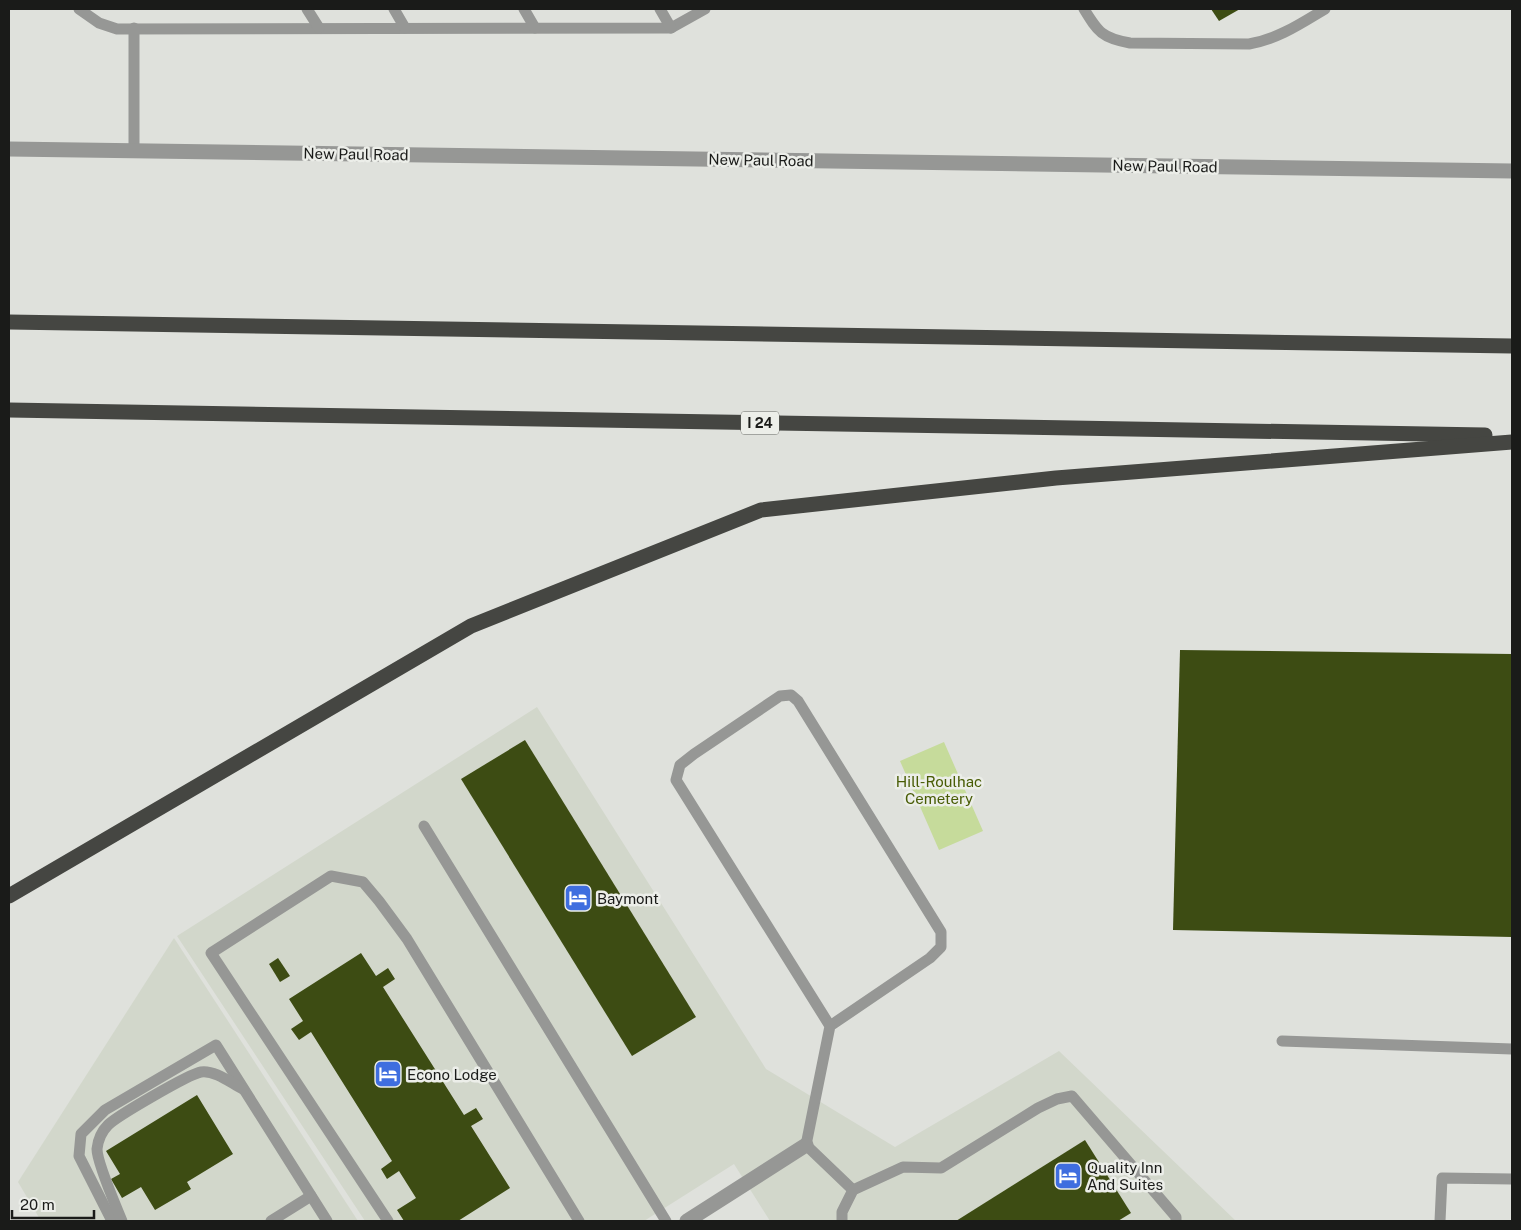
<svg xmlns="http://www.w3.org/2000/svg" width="1521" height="1230" viewBox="0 0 1521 1230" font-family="'Public Sans',sans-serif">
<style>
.built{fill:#d2d7cb}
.green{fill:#c6db9b}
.building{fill:#3d4c13}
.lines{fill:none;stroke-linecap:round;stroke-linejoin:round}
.lane{stroke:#969795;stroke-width:11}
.street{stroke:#969795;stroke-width:15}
.highway{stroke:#454642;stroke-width:15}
.labels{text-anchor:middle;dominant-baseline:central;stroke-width:5;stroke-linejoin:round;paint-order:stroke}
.shield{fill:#eceee9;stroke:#595a57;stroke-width:1}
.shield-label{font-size:14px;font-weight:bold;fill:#1a1b19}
.street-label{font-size:15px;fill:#1a1b19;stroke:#eceee9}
.park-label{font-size:15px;fill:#485c05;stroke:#eceee9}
.poi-label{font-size:15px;fill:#1a1b19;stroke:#eceee9;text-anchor:start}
</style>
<rect width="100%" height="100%" fill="#dfe1dc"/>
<g class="built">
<path d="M537,707L766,1069L895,1147L1059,1051L1236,1221H770L734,1164L644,1221H365L177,936Z"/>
<path d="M174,938L358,1221H41L18,1182Z"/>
</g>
<path class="green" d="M944,742L983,831L939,850L900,761Z"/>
<g class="building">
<path d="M1211,9H1240L1219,21Z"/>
<path d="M1180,650L1512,654V937L1173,930Z"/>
<path d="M525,740L696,1017L632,1056L461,779Z"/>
<path d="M361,953L376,976L388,968L395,979L383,987L464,1115L476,1108L483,1119L471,1126L510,1188L458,1221H404L397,1210L416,1198L399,1171L387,1179L381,1169L392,1161L311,1032L299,1040L291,1029L303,1021L289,999Z"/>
<path d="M278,958L290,976L280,982L269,964Z"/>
<path d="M197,1095L233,1154L187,1182L191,1189L155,1210L141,1187L122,1198L111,1179L120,1174L106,1151Z"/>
<path d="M1085,1140L1131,1213L1118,1221H956Z"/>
</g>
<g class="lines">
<g class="lane">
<path d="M79,9L99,23L117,29L671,28L705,9"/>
<path d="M307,9L319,28"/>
<path d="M394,9L405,28"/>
<path d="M524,9L535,28"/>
<path d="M660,9L671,28"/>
<path d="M1084,9C1098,32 1102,38 1130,43L1249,44C1278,39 1300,24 1325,9"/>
<path d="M134,151V28"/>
<path d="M424,826L666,1221"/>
<path d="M830,1026L930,958L941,947V932L798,701L791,695L780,696L694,754L680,765L676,780L830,1026L806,1145L853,1190"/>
<path d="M1282,1041L1512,1049"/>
<path d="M112,1221L79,1156L81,1134L105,1110L216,1045L327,1221"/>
<path d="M122,1221C116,1206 97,1163 97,1149C98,1140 102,1131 108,1125C117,1116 189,1074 201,1072C215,1070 231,1083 243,1089"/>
<path d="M271,1221L311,1196"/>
<path d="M388,1221L211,953L331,876L363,882L379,901L407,939L579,1221"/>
<path d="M842,1221V1212L853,1190L903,1167L941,1168L1038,1108L1057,1099L1072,1096L1176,1217V1221"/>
<path d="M1440,1221L1442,1178L1512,1179"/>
</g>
<g class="street">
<path d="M9,149L1512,171"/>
<path d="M687,1221L806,1145"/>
</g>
<g class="highway">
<path d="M9,322L1512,346"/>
<path d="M9,410L1485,435"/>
<path d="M9,896L471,626L761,510L1056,478L1512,442"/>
</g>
</g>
<defs>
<g id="hotel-square" transform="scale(1.4375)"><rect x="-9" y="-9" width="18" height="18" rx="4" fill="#3f6edf" stroke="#eceee9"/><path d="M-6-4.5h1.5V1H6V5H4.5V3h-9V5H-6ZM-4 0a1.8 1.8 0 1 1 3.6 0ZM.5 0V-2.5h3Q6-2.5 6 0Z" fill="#fff"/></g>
</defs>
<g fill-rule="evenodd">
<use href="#hotel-square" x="578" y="898"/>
<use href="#hotel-square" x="388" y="1074"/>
<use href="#hotel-square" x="1068" y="1176"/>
</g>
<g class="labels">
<rect class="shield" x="741" y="411.5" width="38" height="23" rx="4"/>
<g class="shield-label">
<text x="760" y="423">I 24</text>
</g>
<g class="street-label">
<text transform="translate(356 154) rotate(1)">New Paul Road</text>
<text transform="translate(761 160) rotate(1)">New Paul Road</text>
<text transform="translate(1165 166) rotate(1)">New Paul Road</text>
</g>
<g class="park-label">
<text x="939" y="781">Hill-Roulhac<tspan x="939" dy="17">Cemetery</tspan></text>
</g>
<g class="poi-label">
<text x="597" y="898">Baymont</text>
<text x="407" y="1074">Econo Lodge</text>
<text x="1087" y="1167">Quality Inn<tspan x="1087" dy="17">And Suites</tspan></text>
</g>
</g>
<rect width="1521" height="1230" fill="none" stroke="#1a1b19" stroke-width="20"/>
<path d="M12 1210v8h82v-8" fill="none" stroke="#1a1b19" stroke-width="2.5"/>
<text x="20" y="1210" font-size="15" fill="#1a1b19" stroke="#eceee9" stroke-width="4" paint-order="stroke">20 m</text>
</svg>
